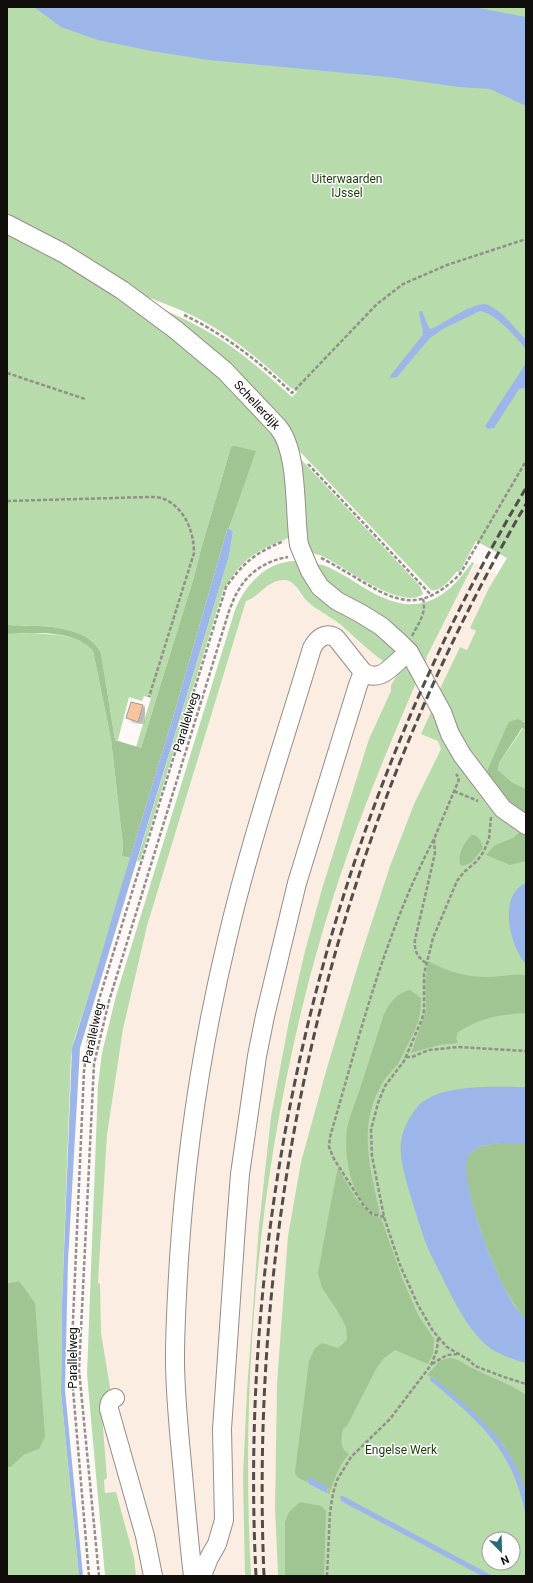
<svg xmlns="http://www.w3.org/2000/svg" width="533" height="1583" viewBox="0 0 533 1583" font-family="Roboto,sans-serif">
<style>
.built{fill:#fcede3}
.green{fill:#b7dbaa;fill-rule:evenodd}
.forest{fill:#a1c493}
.water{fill:#9db6e9}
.building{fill:#f7c59d;stroke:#a29b96;filter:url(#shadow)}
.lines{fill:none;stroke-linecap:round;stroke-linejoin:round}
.minor-casing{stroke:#958e88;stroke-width:20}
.path{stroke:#938f8c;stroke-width:2.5;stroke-dasharray:4 2;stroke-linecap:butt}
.minor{stroke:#fff;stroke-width:18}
.rail{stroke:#514d4b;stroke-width:3;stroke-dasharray:8 4;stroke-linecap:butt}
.labels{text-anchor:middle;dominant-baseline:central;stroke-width:3;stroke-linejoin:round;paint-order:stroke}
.park-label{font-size:12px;fill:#193b08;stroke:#fff}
.street-label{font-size:12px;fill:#100d0b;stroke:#fff}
</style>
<defs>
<filter id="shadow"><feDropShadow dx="4.5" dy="2.5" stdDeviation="1" flood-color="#0004"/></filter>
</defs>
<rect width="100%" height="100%" fill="#fef9f6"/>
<g class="built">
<path d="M474,563L497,575L470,628L477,631L467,650L461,647L437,695L419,676L426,658L445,617Z"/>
<path d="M287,579L292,581L300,594L307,602L341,625L380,659L416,681L432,709L441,749L414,804L390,866L361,955L326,1071L301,1162L277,1383L275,1508L278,1576H112L101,1444L98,1283L107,1135L123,1029L147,926L246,601L251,600L268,585L280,580Z"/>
</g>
<g class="green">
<path d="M7,7H526V723L523,721L484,777L526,822V1576H278L275,1508L277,1383L288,1236L301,1162L326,1071L361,955L390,866L414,804L441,749L438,741L421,734L432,710L437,695L460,647L467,650L476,631L470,628L489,588L507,558L476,541L459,573L457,571C452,578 440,593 431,590L288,439L144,301C166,311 189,320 210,333C240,350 266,374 292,397L297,392L294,388L292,389C264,364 235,338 201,320C181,309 158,301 136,293L7,216ZM489,1539H513V1563H489Z"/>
<path d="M7,229L61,253L192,348L280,438L295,535C258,551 244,554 223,591L140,861H137L229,556L233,532L229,528L255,451L231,447L201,549L194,577L141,748L136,747L151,698L144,696L142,701L129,697L118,740H115L101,653C87,623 35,626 7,625Z"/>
<path d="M294,452L420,586L423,594C402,611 346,568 326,558C321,555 315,554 309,552Z"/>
<path d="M296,561L301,564L341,608L393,646L395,653L390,666C372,654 357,639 341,625C330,616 318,611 308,602C301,596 295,580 285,580C266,580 260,597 246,601L147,926L123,1029L107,1135L98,1283L100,1284L101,1333L111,1393L105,1395L101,1403L107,1478L104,1480L105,1493L116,1492L134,1558L136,1576H105L87,1374L98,1085L102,1053L116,996L235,610C245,585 266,561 296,561Z"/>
<path d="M472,562L474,563L426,658H427L423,667L337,597L316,565C322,563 330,568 336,571C352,579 367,591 384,598C424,616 451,593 472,562Z"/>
<path d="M31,633C53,635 77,633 93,651L111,739L123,846L122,856L130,858L97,970L74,1040L71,1056L62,1303L61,1393L79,1576H7V1468L11,1467L24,1455L39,1449L19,1281L7,1283V634Z"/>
<path d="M407,664L419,676C394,734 369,793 348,853C268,1081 238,1335 251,1576H245L243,1476L247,1390L259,1226L271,1117L289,1021L304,955L322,889L369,739L391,691V685L398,674L395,671Z"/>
<path d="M523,728L526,730V789L512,782L498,770L499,763Z"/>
</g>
<g class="forest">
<path d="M235,446L256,451L229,528L227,530L174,714L130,858L122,856L123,846L111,739L93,651C73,629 35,633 7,634V625C35,626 87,623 101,653L115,740L141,748L194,577L201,549L231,447Z"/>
<path d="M518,719L526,723V730L522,728L499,763L498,770L512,782L526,789V822L484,778L506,728L509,722Z"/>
<path d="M524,828L526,829V861L510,865L486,855L495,845L513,838Z"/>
<path d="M472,835C479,835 481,841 483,848L472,862L463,866L461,865C456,857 465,840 472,835Z"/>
<path d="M428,961C449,972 465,977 488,977C501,977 513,973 526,975V1013C501,1014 480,1018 458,1032L456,1038L458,1043L439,1045L411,1053L426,1010L425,982Z"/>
<path d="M410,990L421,998C421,1017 417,1027 408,1044C405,1049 403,1055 400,1060C396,1068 388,1074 383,1082C356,1127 371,1169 380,1215C370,1214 365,1206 360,1198C348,1180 343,1146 348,1124C351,1112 356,1101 360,1089C368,1064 376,1039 384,1014C390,1002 397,993 410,990Z"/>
<path d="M503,1143H526V1320C517,1309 510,1298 503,1285C493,1265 455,1171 469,1155C477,1145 492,1144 503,1143Z"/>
<path d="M338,1168C347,1183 363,1216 381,1218L402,1278L418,1315L434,1339L433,1354L428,1364L395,1350L383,1359L376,1369L347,1426L343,1429C341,1439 339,1448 349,1454C339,1466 334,1480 329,1494L327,1493L329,1489L311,1478H308L307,1482L297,1477L295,1472L309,1361L315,1348L322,1343L338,1348L347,1340L346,1327L337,1310L322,1288L318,1273L331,1202Z"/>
<path d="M19,1281L35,1303L45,1436L39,1449L24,1455L11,1467L7,1468V1283Z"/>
<path d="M449,1358C458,1358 464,1364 472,1368C490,1377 509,1383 526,1395V1496L516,1467L503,1444L432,1377L427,1375L440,1361Z"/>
<path d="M300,1502L321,1506L326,1511L324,1576H285V1522L289,1512Z"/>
</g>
<g class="water">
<path d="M34,7H474L526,17V106L490,89L459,87L388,77L209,60L151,51L98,40L61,27Z"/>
<path d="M485,304C502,309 514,328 526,340V349C515,337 497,314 480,311L443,329L430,338L397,377L391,378L390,376L422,336L423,331L419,313L420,311H422L429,328L431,329C449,321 465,306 485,304Z"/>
<path d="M526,363V388L519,389L494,428L488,429L485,426Z"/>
<path d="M229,528L233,532L229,556L80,1048L68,1261L65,1390L83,1576H79L61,1393L62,1303L72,1048L97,969L121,887L174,714L227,530Z"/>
<path d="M526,883V964C510,947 497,895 526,883Z"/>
<path d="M526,1087V1143C510,1144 479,1140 469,1155C456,1173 493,1266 503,1285C507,1292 510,1300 515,1307C518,1311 525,1316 526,1321C528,1328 526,1354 526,1363C510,1358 495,1354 483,1342C466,1325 455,1303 444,1281C439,1270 432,1258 427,1246C420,1228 415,1210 409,1191C405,1176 399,1158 401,1141C403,1128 411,1113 420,1104C444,1083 496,1087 526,1087Z"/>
<path d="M430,1377L434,1378C473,1411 515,1443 526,1495C527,1502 526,1510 526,1517C513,1448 480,1423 430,1380Z"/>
<path d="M308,1478H311L328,1487L327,1493L309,1484L307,1480Z"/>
<path d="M340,1496H343L493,1576H482L341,1501Z"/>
</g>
<path class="building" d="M131,702L143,705L138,722L126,718Z"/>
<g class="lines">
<g class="minor-casing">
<g id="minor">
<path d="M7,224L63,253L122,290L176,330L225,371L278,427C299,452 294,512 299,545L310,571L320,587L337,601L360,613L381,626L401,644L409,652L442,712L450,734L462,755L503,809L526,825"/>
<path d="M115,1398C110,1400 109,1404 109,1409L145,1536L153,1576"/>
<path d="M193,1576C188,1535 185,1494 181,1453C178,1422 175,1390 175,1358C175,1325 177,1292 179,1259C186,1151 202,1044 227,940C250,841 283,745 312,648C317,639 325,631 336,638L363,672C382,685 395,661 409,652"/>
<path d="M202,1576L209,1558L217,1544L224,1520L222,1429L236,1226L240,1174L257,1056L265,1016L297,883L358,685L363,672"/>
</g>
</g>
<g class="path">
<path d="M184,315C224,334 260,362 292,393L377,304L403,284L447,265L526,239"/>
<path d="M7,373L85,399"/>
<path d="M308,464L432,596"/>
<path d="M7,501L149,497C154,497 160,497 164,499C185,508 194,532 194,553L149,697"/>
<path d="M321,558C330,562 339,568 348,573C393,600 417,617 460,574L526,461"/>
<path d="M412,636C418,624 427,613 423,599"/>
<path d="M454,791L478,801"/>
<path d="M491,817L489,839L484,851L477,861L464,872L457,881L433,938L424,974V1011L422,1019L404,1061L385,1086L378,1103L371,1130L372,1156L384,1217L400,1265L418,1305L433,1331L447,1347L469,1360L475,1366L504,1377L526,1384"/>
<path d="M426,963C417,957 414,950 415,940L435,853L434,839L458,782L459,778L456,774"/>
<path d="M406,1057H412L429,1050L458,1047L526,1051"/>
<path d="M384,1217L372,1214L364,1206L334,1159L329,1147L330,1137C359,1037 385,932 434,839"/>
<path d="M432,1364L447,1355L459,1354"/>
<path d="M89,1576L71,1366L84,1071L89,1034L97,1006L226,587C244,562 255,553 284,541"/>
<path d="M99,1576L79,1370L94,1064L109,1001L229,611C232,604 234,597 238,591C248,572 268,560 288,557"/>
<path d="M327,1576L330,1513L333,1493L337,1480L351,1457L390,1419L431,1365L437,1350L438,1337"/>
</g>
<use href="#minor" class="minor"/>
<g class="rail">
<path d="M256,1576C237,1197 331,815 526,488"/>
<path d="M264,1576C248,1199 335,831 526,504"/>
</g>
</g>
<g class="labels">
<g class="park-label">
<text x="347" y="179">Uiterwaarden<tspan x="347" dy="14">IJssel</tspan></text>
<text x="401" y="1450">Engelse Werk</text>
</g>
<g class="street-label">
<text transform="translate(257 405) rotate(47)">Schellerdijk</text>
<text transform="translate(186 722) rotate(-73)">Parallelweg</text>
<text transform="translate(93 1033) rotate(-78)">Parallelweg</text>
<text transform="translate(73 1358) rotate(-90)">Parallelweg</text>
</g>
</g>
<rect width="533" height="1583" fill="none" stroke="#100d0b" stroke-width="16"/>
<g transform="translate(501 1551) rotate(157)"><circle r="19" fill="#ffffff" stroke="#9f9e9d"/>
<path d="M0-3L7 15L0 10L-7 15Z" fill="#256b7a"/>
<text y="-6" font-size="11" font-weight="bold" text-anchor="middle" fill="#100d0b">N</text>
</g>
</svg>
